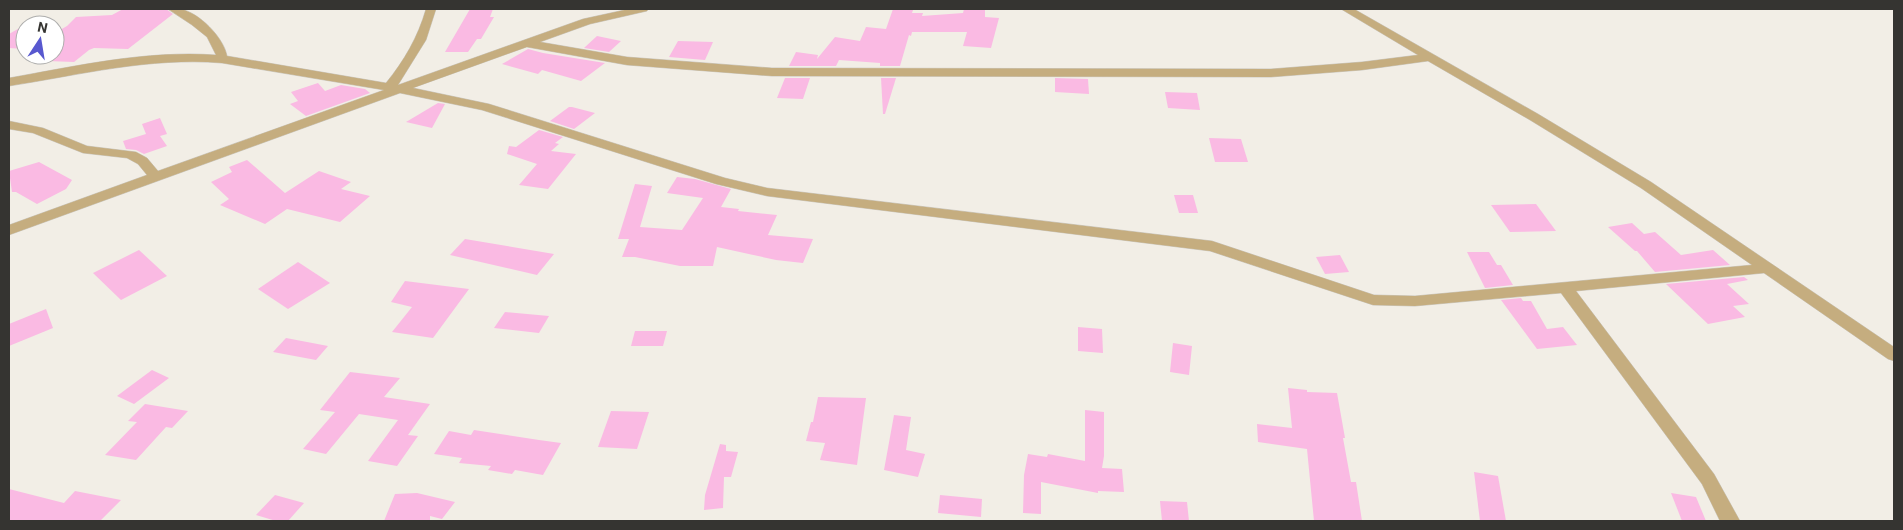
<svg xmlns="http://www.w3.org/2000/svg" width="1903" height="530" viewBox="0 0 1903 530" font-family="Roboto,sans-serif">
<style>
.building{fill:#fabae3}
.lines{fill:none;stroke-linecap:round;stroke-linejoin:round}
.minor-casing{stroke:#ccc9c2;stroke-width:1}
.minor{fill:#c5ad7f;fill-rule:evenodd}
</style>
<rect width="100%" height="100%" fill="#f2eee6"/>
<g class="building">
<path d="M123,9H166L173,14L128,49L94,48L89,50L74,62L47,61L62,50L55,49V33L67,26L76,17L112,15Z"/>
<path d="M470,9H493L490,17H494L481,39H477L468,52H445Z"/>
<path d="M893,9L913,10L912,13H923L922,16L963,13L964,9H985V17L999,18L991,48L963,46L967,32H912L911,36L909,35L900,66H880V63L839,60L836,66H789L796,52L818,55L817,59L835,37L860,41L866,27L886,29Z"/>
<path d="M25,25V49L9,48V34Z"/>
<path d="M597,36L621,41L609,52L584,48Z"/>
<path d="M678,41L713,42L705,60L669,57Z"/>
<path d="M528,49L543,53L605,63L581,81L542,70L538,74L502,64Z"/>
<path d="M785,78H810L803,99L777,98Z"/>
<path d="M881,78H896L885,114H883Z"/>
<path d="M1055,78L1088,79L1089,94L1055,92Z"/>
<path d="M318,83L325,91L341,85L365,89L370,93L306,116L290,104L298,101L291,92Z"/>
<path d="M1165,92L1197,93L1200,110L1168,108Z"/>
<path d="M438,103L445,104L432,128L406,122Z"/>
<path d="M569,107H572L595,113L574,129L550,121Z"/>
<path d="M160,118L167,134L160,136L167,146L144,154L136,150L126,149L123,141L146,134L142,124Z"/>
<path d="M539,130L563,137L555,143L559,144L551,151L576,154L548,189L519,185L537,164L507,154L509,146L516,147Z"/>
<path d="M1209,138L1241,139L1248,162H1215Z"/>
<path d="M247,160L285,193L319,171L351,182L341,189L370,196L340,222L287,209L265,224L220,205L229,199L211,182L232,172L229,167Z"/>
<path d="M39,162L72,180L66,189L37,204L16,192H12L9,171Z"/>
<path d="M677,177L695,179L731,189L721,207L739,209L738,211L777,215L768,235L813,239L803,263L776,260L717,247L713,266H680L635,257H622L629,239H618L635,184L652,186L640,227L682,230L703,198L667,193Z"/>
<path d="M1174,195H1193L1198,213H1179Z"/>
<path d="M1536,204L1556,231L1510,232L1491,205Z"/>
<path d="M1632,223L1644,234L1655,232L1681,255L1713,250L1730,265L1655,272L1637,251H1635L1608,227Z"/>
<path d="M465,239L554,254L537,275L450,255Z"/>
<path d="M139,250L167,276L121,300L93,273Z"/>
<path d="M1467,252H1489L1497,265H1501L1513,285L1485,288Z"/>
<path d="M1340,255L1349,272L1325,274L1316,257Z"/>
<path d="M298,262L330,283L288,309L258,289Z"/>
<path d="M1744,277L1748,280L1727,284L1749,304L1733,306L1745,317L1708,324L1666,284Z"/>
<path d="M405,281L469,289L433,338L392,332L412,307L391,302Z"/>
<path d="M1521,298L1523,301H1531L1547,329L1563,327L1577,345L1537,349L1501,300Z"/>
<path d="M46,309L53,328L9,346V324Z"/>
<path d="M505,312L549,316L539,333L494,328Z"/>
<path d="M1078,327L1102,329L1103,353L1078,351Z"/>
<path d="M635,331H667L663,346H631Z"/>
<path d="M286,338L328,346L316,360L273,352Z"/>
<path d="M1173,343L1192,346L1189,375L1170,372Z"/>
<path d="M152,370L169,378L134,404L117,396Z"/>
<path d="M350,372L400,378L384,397L430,404L408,435L418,436L397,466L368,461L398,420L359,414L326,454L303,449L335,412L320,410Z"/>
<path d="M1288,388L1307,390V392L1337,393L1345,438H1343L1351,482H1356L1362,521H1314L1307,449L1258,442L1257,424L1292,428Z"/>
<path d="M818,397L866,398L857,465L820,460L825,443L806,441L811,422H813Z"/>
<path d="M145,404L188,411L172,428L166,427L136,460L105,455L137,422L128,421Z"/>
<path d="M1085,410L1104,412V456L1102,468L1122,469L1124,492L1098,491V493L1041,482V514L1023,513L1024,475L1028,454L1047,457L1048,454L1085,461Z"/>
<path d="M611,411L649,412L637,449L598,447Z"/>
<path d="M894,415L911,417L906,450L925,454L918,477L884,470Z"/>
<path d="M474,430L539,440L561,443L543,475L515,470L512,474L488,470L491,466L459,463L462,458L434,454L449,431L471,435Z"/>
<path d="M720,444L726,445V451L738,452L731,477H724L723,508L704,510L705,495Z"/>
<path d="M1474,472L1498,476L1506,521H1480Z"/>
<path d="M9,489L64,503L75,491L121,500L100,521H9Z"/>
<path d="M417,493L455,502L442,519L430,516V521H384L395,494Z"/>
<path d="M1671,493L1696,497L1706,521H1682Z"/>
<path d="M275,495L304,503L288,521H276L256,515Z"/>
<path d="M940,495L982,499L981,517L938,513Z"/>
<path d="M1160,501L1187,502L1189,521H1162Z"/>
</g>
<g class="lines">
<g class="minor-casing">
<path id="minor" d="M168,9C172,9 176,8 180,9C199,12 224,38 227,56L386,83C404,61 418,37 426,9H436L426,40L398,85L583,19L629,9H648L647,11L590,24L540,42L627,57L772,68L1271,69L1362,62L1418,55L1341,9H1354L1538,114L1651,182L1894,347V361L1888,359L1764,273L1576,291L1714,474L1740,521H1720L1702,484L1561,293L1415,306L1373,305L1210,251L767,196L716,184L482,110L400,93L9,235V225L147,175L138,164L127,158L83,153L33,133L9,129V121L43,128L87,146L136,152L147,158L158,171L384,90L222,63C149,57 80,75 9,86V78C77,66 146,50 216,55L207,37L192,25ZM527,47L627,65L772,76L1271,77L1362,70L1428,61L1530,120L1641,188L1752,265L1415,296L1374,295L1212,241L767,188L725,178L489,104L413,88Z"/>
</g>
<use href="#minor" class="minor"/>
</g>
<rect width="1903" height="530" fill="none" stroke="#353431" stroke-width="20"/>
<g transform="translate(40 40) rotate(12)"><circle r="24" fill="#ffffff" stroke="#aeaead"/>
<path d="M0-4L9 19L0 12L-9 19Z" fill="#5858cf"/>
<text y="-8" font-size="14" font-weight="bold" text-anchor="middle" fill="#353431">N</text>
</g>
</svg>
